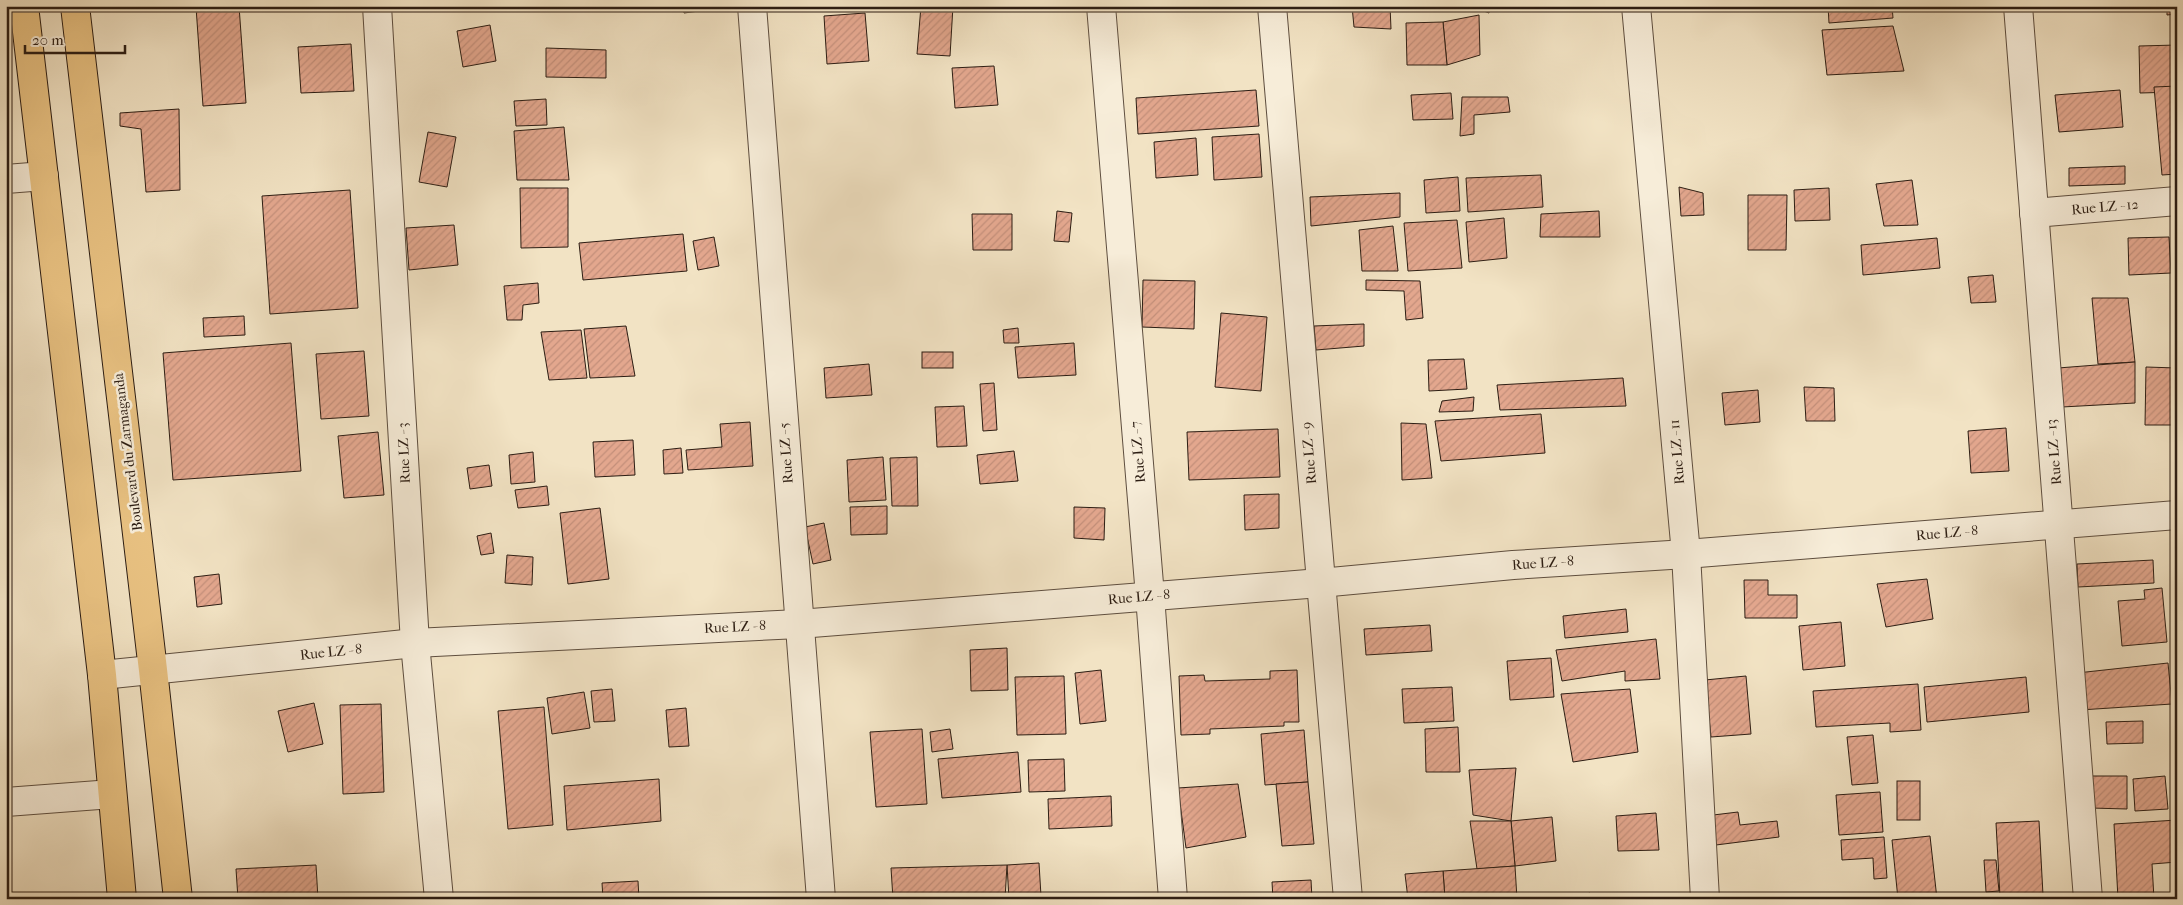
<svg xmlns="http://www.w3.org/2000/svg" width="2183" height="905" viewBox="0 0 2183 905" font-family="'IM FELL French Canon',serif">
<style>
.building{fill:url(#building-hatch);stroke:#2c1d13}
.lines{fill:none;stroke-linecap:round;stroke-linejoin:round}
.street-casing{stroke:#5e4e3f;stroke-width:30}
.primary-casing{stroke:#2c1d13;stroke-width:30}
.street{stroke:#f7edd9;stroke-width:28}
.primary{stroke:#e9c282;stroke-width:28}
.labels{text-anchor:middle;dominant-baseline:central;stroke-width:5;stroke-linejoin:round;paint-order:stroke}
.street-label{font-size:14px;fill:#2c1d13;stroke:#f7edd9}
</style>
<defs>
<pattern id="building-hatch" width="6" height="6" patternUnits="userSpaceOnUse" patternTransform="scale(1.25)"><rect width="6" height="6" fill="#e3a78e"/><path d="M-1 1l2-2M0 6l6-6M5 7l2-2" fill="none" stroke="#c38f7a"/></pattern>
</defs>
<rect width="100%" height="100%" fill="#f2e3c4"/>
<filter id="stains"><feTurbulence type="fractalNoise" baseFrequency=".004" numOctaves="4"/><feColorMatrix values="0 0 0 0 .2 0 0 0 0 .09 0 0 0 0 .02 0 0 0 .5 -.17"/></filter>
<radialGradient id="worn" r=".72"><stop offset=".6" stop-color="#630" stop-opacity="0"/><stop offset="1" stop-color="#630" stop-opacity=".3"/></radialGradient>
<g class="building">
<path d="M239,6L246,103L203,106L196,7Z"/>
<path d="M683,6H722V8L684,13Z"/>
<path d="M921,6H953L950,56L917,54Z"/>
<path d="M1352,6H1390L1391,29L1354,27Z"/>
<path d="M1490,6L1489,13L1473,7V6Z"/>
<path d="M1500,6H1533L1500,9Z"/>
<path d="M1828,6H1892L1893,18L1829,23Z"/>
<path d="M2167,6H2177V14L2167,15Z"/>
<path d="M865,13L869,61L827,64L824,16Z"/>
<path d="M1479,15L1480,55L1447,65L1443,22Z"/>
<path d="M1443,22L1447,65H1407L1406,23Z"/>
<path d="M490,25L496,61L463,67L457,31Z"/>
<path d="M1893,26L1904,71L1827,75L1822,30Z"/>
<path d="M351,44L354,91L301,93L298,47Z"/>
<path d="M2177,45V92L2140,93L2139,46Z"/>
<path d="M546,48L606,50V78L546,77Z"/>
<path d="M994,66L998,105L955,108L952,68Z"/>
<path d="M2177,86V174L2162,175L2154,87Z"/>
<path d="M1256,90L1259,126L1138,134L1136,98Z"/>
<path d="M2120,90L2123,127L2059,132L2055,95Z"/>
<path d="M1451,93L1453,119L1413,120L1411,95Z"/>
<path d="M1462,97H1508L1510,112L1474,115V134L1460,136Z"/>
<path d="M546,99L547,125L516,126L514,101Z"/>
<path d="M179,109L180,190L146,192L141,129L120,126V113Z"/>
<path d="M564,127L569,180H517L514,131Z"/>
<path d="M428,132L456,137L447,187L419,182Z"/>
<path d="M1259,134L1262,177L1214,180L1212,137Z"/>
<path d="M1196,138L1198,175L1156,178L1154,142Z"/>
<path d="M2125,166V184L2069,186V168Z"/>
<path d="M1541,175L1543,207L1468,212L1466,178Z"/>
<path d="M1458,177L1460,211L1426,213L1424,180Z"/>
<path d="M1912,180L1918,225L1884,226L1876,184Z"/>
<path d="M1679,187L1703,193L1704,215L1681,216Z"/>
<path d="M520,188H568V247L521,248Z"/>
<path d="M1829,188L1830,220L1795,221L1794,190Z"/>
<path d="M350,190L358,308L270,314L262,196Z"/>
<path d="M1400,193V217L1311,226L1310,197Z"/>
<path d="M1748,195H1787L1786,250H1748Z"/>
<path d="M1057,211L1072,213L1069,242L1054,241Z"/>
<path d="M1599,211L1600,237H1540L1541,214Z"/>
<path d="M972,214H1012V250H973Z"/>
<path d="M1504,218L1507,258L1469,262L1466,222Z"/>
<path d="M1457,220L1462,268L1408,271L1404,223Z"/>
<path d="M454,225L458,265L409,270L406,228Z"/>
<path d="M1393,226L1398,271H1362L1359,230Z"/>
<path d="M683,234L687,271L583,280L579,243Z"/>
<path d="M714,237L719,266L698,270L693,241Z"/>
<path d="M2169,237L2171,273L2129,275L2128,238Z"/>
<path d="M1937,238L1940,268L1863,275L1861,245Z"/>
<path d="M1993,275L1996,302L1971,303L1968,277Z"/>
<path d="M1143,280L1195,281L1194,329L1142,327Z"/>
<path d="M1366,280L1420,281L1423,318L1406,320L1404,291L1366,290Z"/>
<path d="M538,283L539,303L523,305L522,320H507L504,286Z"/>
<path d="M2092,298H2128L2135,362L2098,364Z"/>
<path d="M1221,313L1267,317L1261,391L1215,387Z"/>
<path d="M244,316L245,335L204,337L203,318Z"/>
<path d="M1364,324V346L1316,350L1314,326Z"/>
<path d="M626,326L635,376L590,378L584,329Z"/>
<path d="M1018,328L1019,343H1004L1003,330Z"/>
<path d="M581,330L587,378L549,380L541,332Z"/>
<path d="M291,343L301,471L173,480L163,353Z"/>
<path d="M1074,343L1076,375L1018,378L1015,347Z"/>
<path d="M364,351L369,416L321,419L316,354Z"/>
<rect x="922" y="352" width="31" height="16"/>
<path d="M1464,359L1467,389L1429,391L1428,360Z"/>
<path d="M2135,362V403L2062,407L2058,368Z"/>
<path d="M869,364L872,395L826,398L824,368Z"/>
<path d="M2146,367L2177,368V425H2145Z"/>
<path d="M1623,378L1626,406L1500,410L1497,385Z"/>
<path d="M994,383L997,430L983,431L980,384Z"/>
<path d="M1804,387L1834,388L1835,421H1806Z"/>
<path d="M1758,390L1760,422L1725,425L1722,393Z"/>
<path d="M1474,397L1473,411L1439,412L1442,401Z"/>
<path d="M964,406L967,446L937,447L935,407Z"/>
<path d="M1541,414L1545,453L1441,461L1435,421Z"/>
<path d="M750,422L753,466L688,470L686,450L722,447L720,424Z"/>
<path d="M1401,423L1426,424L1432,478L1402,480Z"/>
<path d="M2006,428L2009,471L1971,473L1968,431Z"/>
<path d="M1278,429L1280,477L1189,480L1187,432Z"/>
<path d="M378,432L384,495L344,498L338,436Z"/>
<path d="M633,440L635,475L595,477L593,442Z"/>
<path d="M681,448L683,473L664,474L663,450Z"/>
<path d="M1014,451L1018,481L980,484L977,455Z"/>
<path d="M533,452L535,482L511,484L509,455Z"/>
<path d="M883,457L886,500L849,502L847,460Z"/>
<path d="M917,457L918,506H892L890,458Z"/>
<path d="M489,465L492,486L470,489L467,468Z"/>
<path d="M547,486L549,505L518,508L515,490Z"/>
<path d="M1279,494V528L1245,530L1244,495Z"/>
<path d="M887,506V534L851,535L850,507Z"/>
<path d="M1074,507L1105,508L1104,540L1074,538Z"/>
<path d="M600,508L609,579L568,584L560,513Z"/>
<path d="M824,523L831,560L813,564L805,527Z"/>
<path d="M491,533L494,553L481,555L477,536Z"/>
<path d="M507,555L533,557L532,585L505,583Z"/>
<path d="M2153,560L2154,583L2078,587L2077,564Z"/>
<path d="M219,574L222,604L197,607L194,577Z"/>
<path d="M1927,579L1933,619L1886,627L1877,584Z"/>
<path d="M1744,580H1768V595H1797V618H1745Z"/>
<path d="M2162,588L2167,642L2122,646L2118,601L2145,599L2144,590Z"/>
<path d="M1626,609L1628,632L1565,638L1563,616Z"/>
<path d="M1841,622L1845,666L1803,670L1799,626Z"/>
<path d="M1430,625L1432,651L1366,655L1364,629Z"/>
<path d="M1656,639L1660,679L1625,681V671L1562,681L1556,650Z"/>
<path d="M1007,648L1008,690L971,691L970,650Z"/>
<path d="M1551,658L1554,697L1510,700L1507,661Z"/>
<path d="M2168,663L2172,704L2080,710L2077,673Z"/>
<path d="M1101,670L1106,721L1080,724L1075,673Z"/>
<path d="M1297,670L1299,722H1284V726L1210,729V734L1181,735L1179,676L1204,675L1205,681L1270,679V671Z"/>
<path d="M1064,676L1066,734L1017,735L1015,677Z"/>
<path d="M1746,676L1751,734L1711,737L1705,680Z"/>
<path d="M2026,677L2029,712L1927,722L1924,687Z"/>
<path d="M1918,684L1921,730L1890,732V723L1816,727L1813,691Z"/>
<path d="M1452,687L1454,721L1404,723L1402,689Z"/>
<path d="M612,689L615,721L594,722L591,691Z"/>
<path d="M1630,689L1638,752L1573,762L1561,694Z"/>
<path d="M584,692L590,728L552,734L547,698Z"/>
<path d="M314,703L323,744L288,752L278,711Z"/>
<path d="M381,704L384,792L343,794L340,705Z"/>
<path d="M544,707L553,825L508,829L498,711Z"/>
<path d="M686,708L689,746L669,747L666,710Z"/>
<path d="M2143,721V743L2107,744L2106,722Z"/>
<path d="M1458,727L1460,772H1426L1425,729Z"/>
<path d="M922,729L927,804L876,807L870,732Z"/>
<path d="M950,729L953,749L932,752L930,732Z"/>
<path d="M1304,730L1308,782L1265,785L1261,734Z"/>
<path d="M1873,735L1878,783L1852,785L1847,737Z"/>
<path d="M1018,752L1021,792L942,798L938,759Z"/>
<path d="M1064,759L1065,791L1029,792L1028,760Z"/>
<path d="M1516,768L1511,821L1473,815L1469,770Z"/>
<path d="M2091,776H2127V809L2091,808Z"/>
<path d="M2165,776L2168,809L2135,811L2133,779Z"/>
<path d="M659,779L661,821L567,830L564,786Z"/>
<rect x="1897" y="781" width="23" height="39"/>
<path d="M1308,782L1314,844L1282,846L1276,784Z"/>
<path d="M1238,784L1246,837L1186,848L1178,788Z"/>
<path d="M1880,792L1883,832L1839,835L1836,795Z"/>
<path d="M1111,796L1112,826L1049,829L1048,799Z"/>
<path d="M1738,812L1740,825L1777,821L1779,837L1708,846L1705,816Z"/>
<path d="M1656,813L1659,850L1618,851L1616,816Z"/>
<path d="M1552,817L1556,861L1515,866L1511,821Z"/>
<path d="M2177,820V862L2152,864L2154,899H2118L2114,824Z"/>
<path d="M1470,821H1511L1515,866L1477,869Z"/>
<path d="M2039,821L2043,895L2000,897L1996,823Z"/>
<path d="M1930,836L1937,899H1898L1892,840Z"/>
<path d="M1884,837L1887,878L1874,879L1873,858L1842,860L1841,840Z"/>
<path d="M1984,860H1996L1999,891L1986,892Z"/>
<path d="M1039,863L1041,896L1009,899L1007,865Z"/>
<path d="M316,865L318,899H238L236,869Z"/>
<path d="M1007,865L1005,899H893L891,868Z"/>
<path d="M1515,866L1517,899H1445L1443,871Z"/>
<path d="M1443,871L1445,899H1408L1405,874Z"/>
<path d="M1311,880L1312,899H1273L1272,882Z"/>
<path d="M638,881L639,899H603L602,883Z"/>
<path d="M1590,893L1591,899H1569Z"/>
<path d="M1607,895H1634V899H1608Z"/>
</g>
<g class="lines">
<g class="street-casing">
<g id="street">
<path d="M377,6L415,643L439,899"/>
<path d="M752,6L821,899"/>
<path d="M1101,6L1150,596L1173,899"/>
<path d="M1272,6L1348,899"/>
<path d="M1636,6L1686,554L1705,899"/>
<path d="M2018,6L2088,899"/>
<path d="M6,179L44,176"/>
<path d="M2034,213L2177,201"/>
<path d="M102,675L415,643L799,624L1320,583L1513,565L1686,554L2177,515"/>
<path d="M6,802L112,794"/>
</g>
</g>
<g class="primary-casing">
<g id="primary">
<path d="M24,6L102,675L122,899"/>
<path d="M75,6L153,670L178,899"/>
</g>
</g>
<use href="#street" class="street"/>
<use href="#primary" class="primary"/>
</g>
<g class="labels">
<g class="street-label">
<text transform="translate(2105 207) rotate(-5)">Rue LZ - 12</text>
<text transform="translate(128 452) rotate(-97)">Boulevard du Zarmaganda</text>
<text transform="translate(1138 452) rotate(-95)">Rue LZ - 7</text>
<text transform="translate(1677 452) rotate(-95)">Rue LZ - 11</text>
<text transform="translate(2054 452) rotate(-95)">Rue LZ - 13</text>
<text transform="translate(404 453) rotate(-93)">Rue LZ - 3</text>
<text transform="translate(786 453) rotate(-94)">Rue LZ - 5</text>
<text transform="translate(1309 453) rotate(-95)">Rue LZ - 9</text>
<text transform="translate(1947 533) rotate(-5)">Rue LZ - 8</text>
<text transform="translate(1543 563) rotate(-4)">Rue LZ - 8</text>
<text transform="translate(1139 597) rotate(-5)">Rue LZ - 8</text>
<text transform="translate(735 627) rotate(-3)">Rue LZ - 8</text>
<text transform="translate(331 652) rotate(-6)">Rue LZ - 8</text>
</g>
</g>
<rect width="2183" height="905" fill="none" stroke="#f2e3c4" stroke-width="25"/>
<rect x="8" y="8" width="2168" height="890" fill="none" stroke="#2c1d13" stroke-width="2.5"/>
<rect x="12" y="12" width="2158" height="880" fill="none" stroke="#2c1d13"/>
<path d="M25 45v8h100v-8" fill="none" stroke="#2c1d13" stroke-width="2.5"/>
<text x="32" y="45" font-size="15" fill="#2c1d13" stroke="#f7edd9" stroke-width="4" paint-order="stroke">20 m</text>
<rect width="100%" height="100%" filter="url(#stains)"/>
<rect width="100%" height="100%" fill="url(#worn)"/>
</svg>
